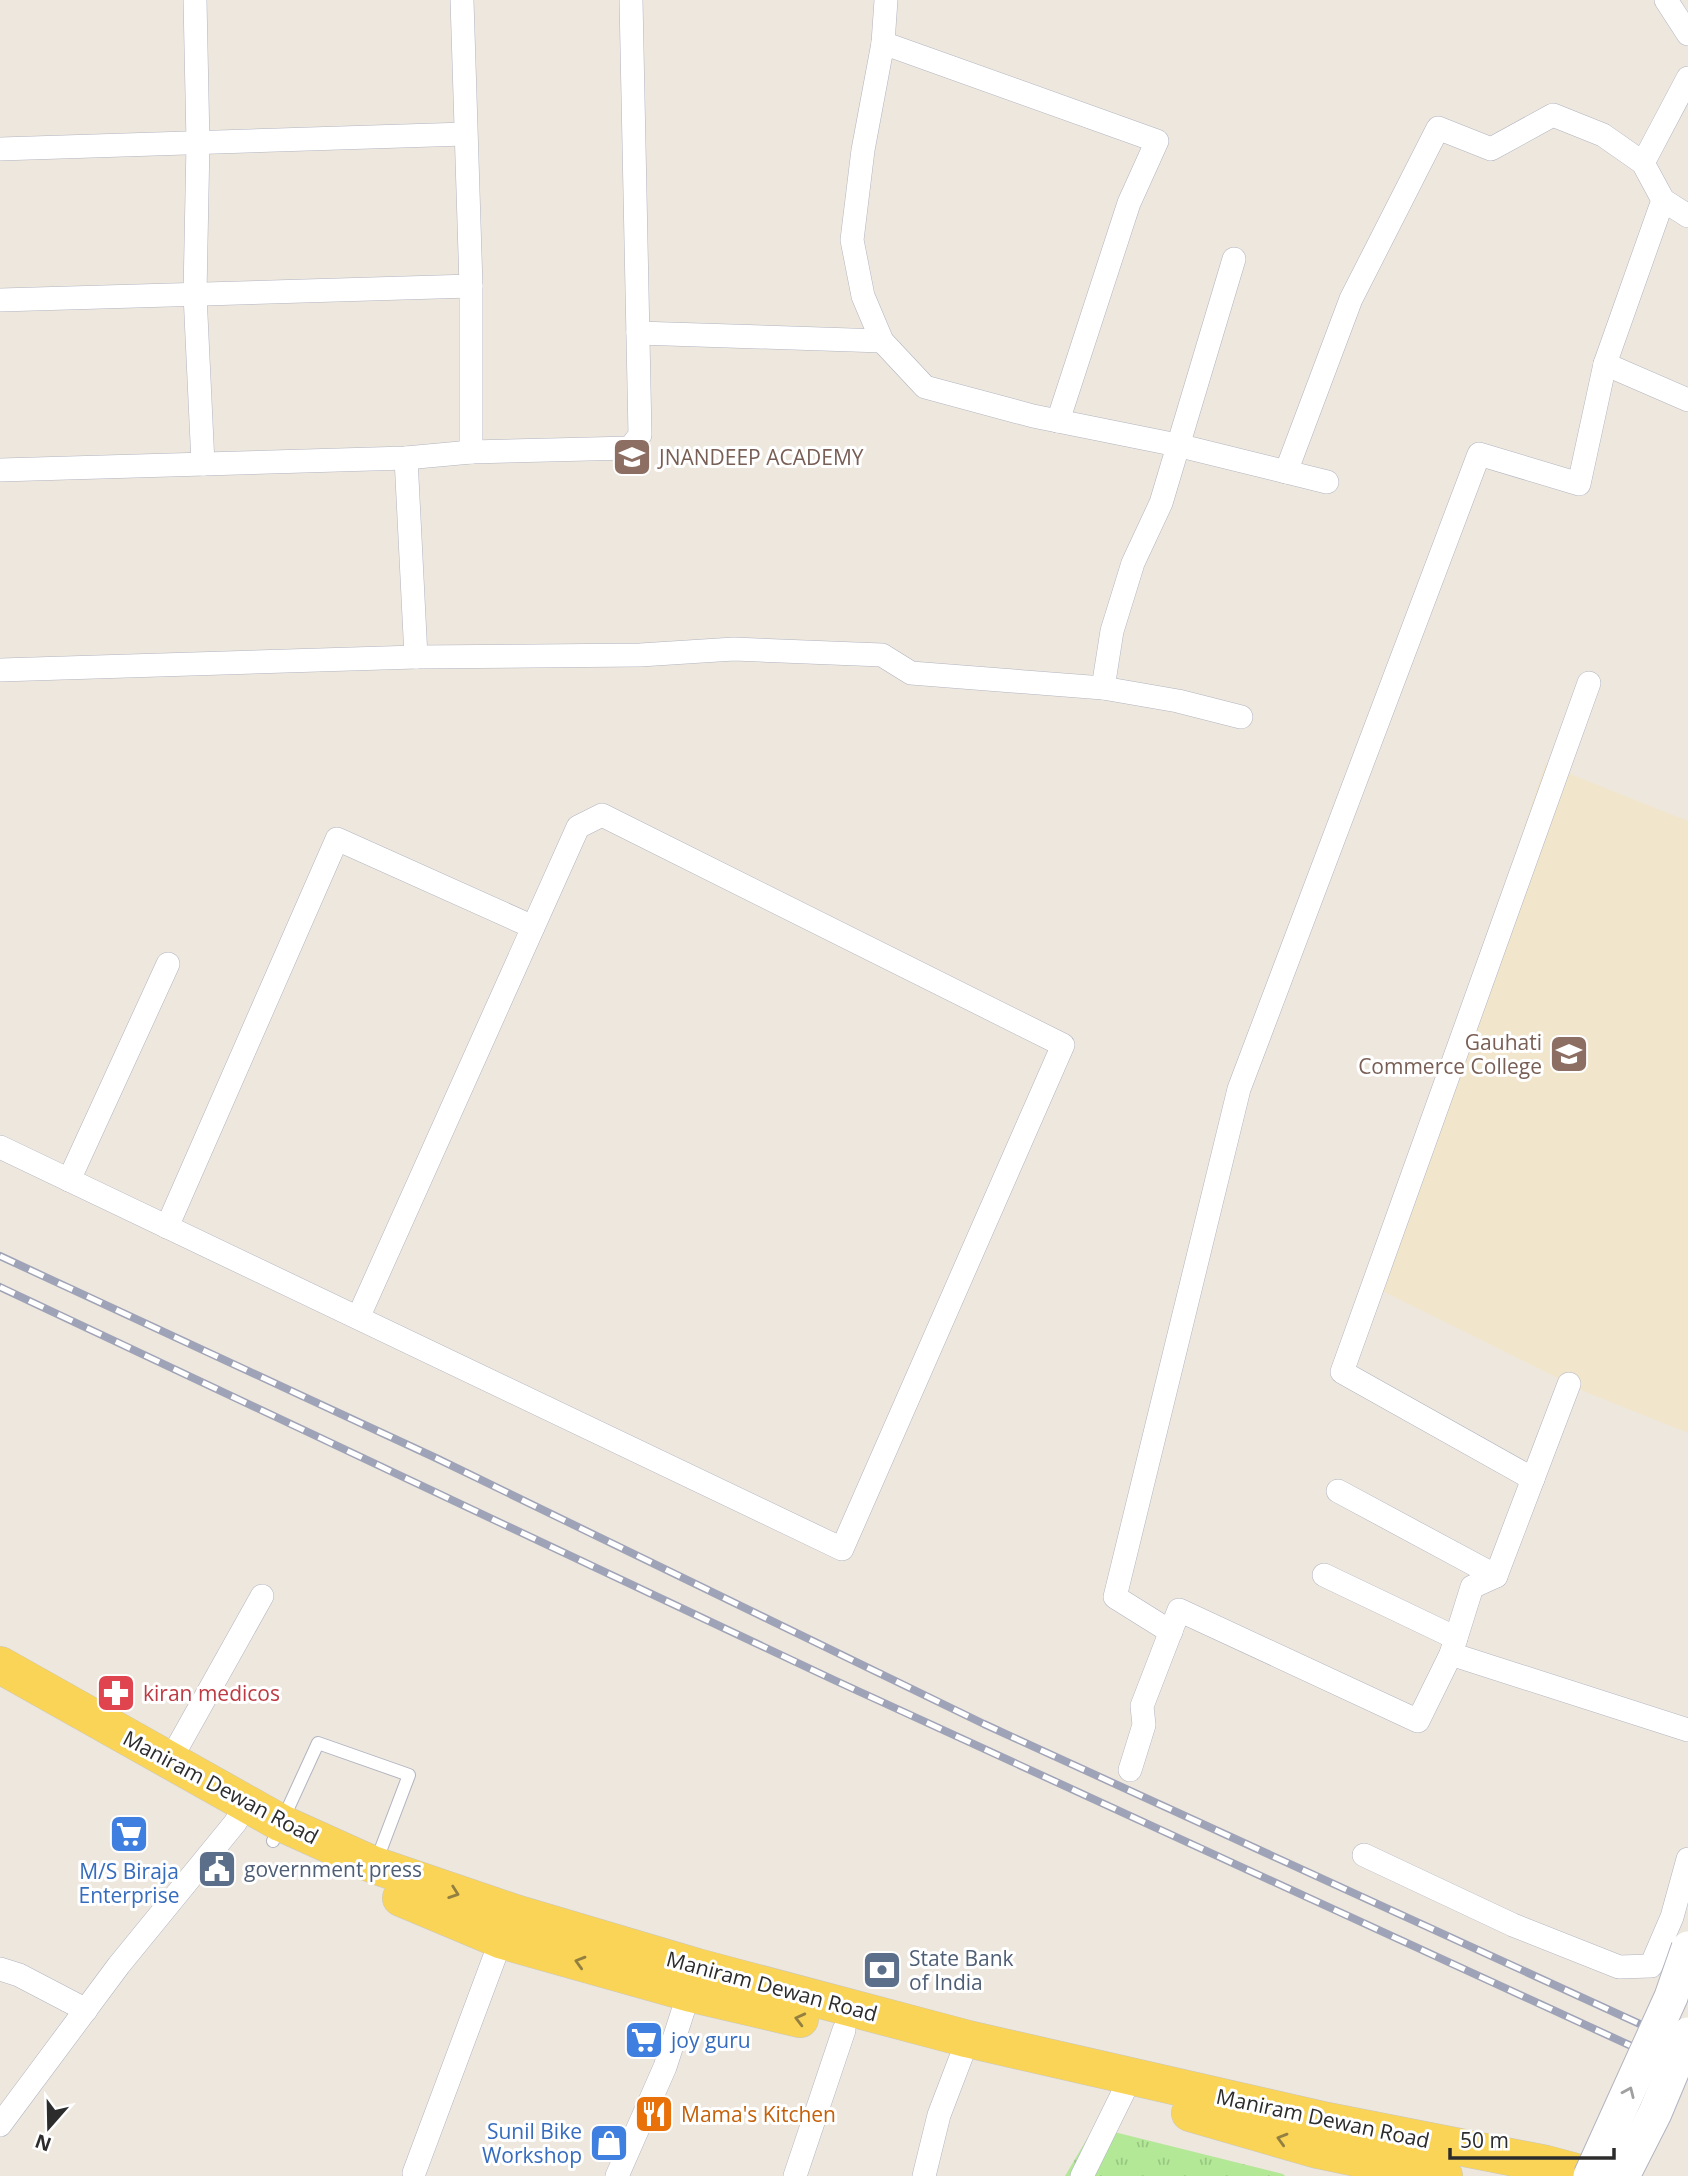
<svg xmlns="http://www.w3.org/2000/svg" width="1688" height="2176" viewBox="0 0 1688 2176" font-family="'Open Sans',sans-serif">
<style>
.education{fill:#f1e5cc}
.grass{fill:url(#grass-tufts)}
.lines{fill:none;stroke-linecap:round;stroke-linejoin:round}
.service-casing{stroke:#b1b4c0;stroke-width:14}
.minor-casing{stroke:#b1b4c0;stroke-width:24}
.primary-casing{stroke:#c8c8c8;stroke-width:38}
.service{stroke:#fff;stroke-width:12}
.minor{stroke:#fff;stroke-width:23}
.primary{stroke:#fad456;stroke-width:37}
.rail-casing{stroke:#9fa3b7;stroke-width:8}
.rail{stroke:#fff;stroke-width:5;stroke-dasharray:16;stroke-linecap:butt}
.secondary-bridge-casing{stroke:#b1b4c0;stroke-width:35;stroke-linecap:butt}
.secondary-bridge{stroke:#fff;stroke-width:33}
.oneway{stroke:#938041}
.oneway2{stroke:#a0a0a0}
.labels{text-anchor:middle;dominant-baseline:central;stroke-width:6;stroke-linejoin:round;paint-order:stroke}
.education-label{font-size:21px;fill:#785e54;stroke:#fff;text-anchor:start}
.health-label{font-size:21px;fill:#be3a42;stroke:#fff;text-anchor:start}
.street-label{font-size:21px;fill:#2c2c2c;stroke:#fff}
.service-label{font-size:21px;fill:#4e5e75;stroke:#fff;text-anchor:start}
.shop-label{font-size:21px;fill:#366cbe;stroke:#fff}
.food-label{font-size:21px;fill:#c56008;stroke:#fff;text-anchor:start}
</style>
<defs>
<pattern id="grass-tufts" width="24" height="20" patternUnits="userSpaceOnUse" patternTransform="scale(1.75)"><rect width="24" height="20" fill="#b2e896"/><path d="M3 7l-1-3M5 7V3M7 7l1-3M15 17l-1-3M17 17v-4M19 17l1-3" fill="none" stroke="#99c781"/></pattern>
</defs>
<rect width="100%" height="100%" fill="#eee7dd"/>
<path class="education" d="M1545,764L1688,821V1433L1588,1393L1374,1287Z"/>
<path class="grass" d="M1094,2127L1283,2174L1285,2176H1065Z"/>
<g class="lines">
<g class="service-casing">
<path id="service" d="M273,1841L318,1743L409,1775L376,1862"/>
</g>
<g class="minor-casing">
<g id="minor">
<path d="M195,0L198,143L195,294L203,464"/>
<path d="M462,0L471,286V452"/>
<path d="M886,0L883,43L863,150L852,240L863,296L882,341L925,387L1033,416L1177,445L1327,482"/>
<path d="M1666,0L1688,34"/>
<path d="M883,43L1157,141L1129,203L1058,421"/>
<path d="M0,149L465,134"/>
<path d="M1643,163L1688,78"/>
<path d="M1663,200L1688,216"/>
<path d="M0,300L471,286"/>
<path d="M638,333L882,341"/>
<path d="M1605,364L1688,400"/>
<path d="M406,458L416,657"/>
<path d="M0,470L406,458L471,452L630,448L640,435L631,0"/>
<path d="M0,670L416,657L640,655L734,649L882,655L911,673L1103,688L1178,701L1241,717"/>
<path d="M1103,688L1112,631L1133,563L1161,503L1234,259"/>
<path d="M0,1147L842,1549L1063,1045L602,815L578,827L358,1318"/>
<path d="M69,1180L168,964"/>
<path d="M167,1227L337,839L533,927"/>
<path d="M1569,1384L1496,1576L1472,1587L1451,1654L1688,1730"/>
<path d="M1533,1479L1342,1372L1589,683"/>
<path d="M1338,1491L1496,1576"/>
<path d="M1324,1575L1456,1638"/>
<path d="M1171,1632L1115,1597L1239,1089L1479,454L1579,484L1605,364L1663,200L1643,163L1603,135L1553,115L1491,149L1438,128L1351,299L1286,472"/>
<path d="M166,1759L177,1748L262,1596"/>
<path d="M1130,1770L1144,1725L1142,1706L1179,1610L1418,1721L1451,1654"/>
<path d="M1364,1855L1513,1925L1619,1967L1651,1966L1672,1917L1688,1859"/>
<path d="M0,1969L19,1975L86,2010"/>
<path d="M0,2125L119,1965L235,1823L246,1805"/>
<path d="M414,2173L501,1940"/>
<path d="M617,2176L665,2067L693,1980"/>
<path d="M795,2176L844,2030"/>
<path d="M924,2176L939,2115L968,2039"/>
<path d="M1082,2176L1123,2093"/>
</g>
</g>
<g class="primary-casing">
<g id="primary">
<path d="M0,1665L281,1823L374,1865L515,1913L697,1967L968,2039L1327,2121L1546,2164L1591,2176"/>
<path d="M401,1898L501,1940L689,1993L800,2019"/>
<path d="M1190,2113L1318,2150L1444,2176"/>
</g>
</g>
<use href="#service" class="service"/>
<use href="#minor" class="minor"/>
<use href="#primary" class="primary"/>
<g class="rail-casing">
<g id="rail">
<path d="M0,1256L436,1458L984,1724L1688,2046"/>
<path d="M0,1287L834,1680L1688,2072"/>
</g>
</g>
<use href="#rail" class="rail"/>
<g class="secondary-bridge-casing">
<g id="secondary-bridge">
<path d="M1590,2176L1671,1997L1688,1948"/>
<path d="M1623,2176L1655,2113L1688,2034"/>
</g>
</g>
<use href="#secondary-bridge" class="secondary-bridge"/>
</g>
<defs><path id="oneway-chevron" d="M-2-3.5L2.5 0L-2 3.5" fill="none" stroke-width="1.6" stroke-linecap="round" stroke-linejoin="round" transform="scale(1.75)"/></defs>
<g class="oneway">
<use href="#oneway-chevron" transform="translate(454 1893) rotate(19)"/>
<use href="#oneway-chevron" transform="translate(580 1962) rotate(-164)"/>
<use href="#oneway-chevron" transform="translate(800 2019) rotate(-166)"/>
<use href="#oneway-chevron" transform="translate(1282 2139) rotate(-164)"/>
</g>
<use class="oneway2" href="#oneway-chevron" transform="translate(1629 2092) rotate(-66)"/>
<defs>
<g id="school-square" transform="scale(2.0125)"><rect x="-9" y="-9" width="18" height="18" rx="4" fill="#8d6e63" stroke="#fff"/><path d="M0-5L7-2L0 1L-7-2ZM-4 1L0 2.5L4 1V4Q0 6-4 4Z" fill="#fff"/></g>
<g id="university-square" transform="scale(2.0125)"><rect x="-9" y="-9" width="18" height="18" rx="4" fill="#8d6e63" stroke="#fff"/><path d="M0-5L7-2L0 1L-7-2ZM-4 1L0 2.5L4 1V4Q0 6-4 4Z" fill="#fff"/></g>
<g id="pharmacy-square" transform="scale(2.0125)"><rect x="-9" y="-9" width="18" height="18" rx="4" fill="#e0444e" stroke="#fff"/><path d="M-2-6h4v4h4v4h-4v4h-4v-4h-4v-4h4Z" fill="#fff"/></g>
<g id="supermarket-square" transform="scale(2.0125)"><rect x="-9" y="-9" width="18" height="18" rx="4" fill="#3f7fe0" stroke="#fff"/><path d="M-6-5.5h2.5l.6 2H6L4.5 2H-2.5L-4.4-4H-6ZM-1.5 3.2a1.3 1.3 0 1 0 .1 0ZM3 3.2a1.3 1.3 0 1 0 .1 0Z" fill="#fff"/></g>
<g id="civic-square" transform="scale(2.0125)"><rect x="-9" y="-9" width="18" height="18" rx="4" fill="#5c6f8a" stroke="#fff"/><path d="M-.6-6.5H3V-4.5H.6V-3L4-1V1h2V6H-6V1h2V-1L-.6-3ZM-1.2 2.5V6h2.4V2.5Z" fill="#fff"/></g>
<g id="bank-square" transform="scale(2.0125)"><rect x="-9" y="-9" width="18" height="18" rx="4" fill="#5c6f8a" stroke="#fff"/><path d="M-6-4H6V4H-6ZM0-2.3a2.3 2.3 0 1 0 0 4.6a2.3 2.3 0 1 0 0-4.6Z" fill="#fff"/></g>
<g id="restaurant-square" transform="scale(2.0125)"><rect x="-9" y="-9" width="18" height="18" rx="4" fill="#e8710a" stroke="#fff"/><path d="M-5-6h1v4h1v-4h1v4h1v-4h1v5L-1.5 .5V6h-2V.5L-5-1ZM5-6V6H3V1.5H1.5Q1.5-4 5-6Z" fill="#fff"/></g>
<g id="shop-square" transform="scale(2.0125)"><rect x="-9" y="-9" width="18" height="18" rx="4" fill="#3f7fe0" stroke="#fff"/><path d="M-5-2.5h2.3a2.7 3.5 0 0 1 5.4 0H5L5.5 6h-11ZM-1.5-2.5h3a1.5 2.3 0 0 0-3 0Z" fill="#fff"/></g>
</defs>
<g fill-rule="evenodd">
<use href="#school-square" x="632" y="457"/>
<use href="#university-square" x="1569" y="1054"/>
<use href="#pharmacy-square" x="116" y="1693"/>
<use href="#supermarket-square" x="129" y="1834"/>
<use href="#civic-square" x="217" y="1869"/>
<use href="#bank-square" x="882" y="1970"/>
<use href="#supermarket-square" x="644" y="2040"/>
<use href="#restaurant-square" x="654" y="2114"/>
<use href="#shop-square" x="609" y="2143"/>
</g>
<g class="labels">
<g class="education-label">
<text x="659" y="457">JNANDEEP ACADEMY</text>
<text x="1542" y="1042" text-anchor="end">Gauhati<tspan x="1542" dy="24">Commerce College</tspan></text>
</g>
<g class="health-label">
<text x="143" y="1693">kiran medicos</text>
</g>
<g class="street-label">
<text transform="translate(221 1787) rotate(28)">Maniram Dewan Road</text>
<text transform="translate(772 1986) rotate(15)">Maniram Dewan Road</text>
<text transform="translate(1323 2118) rotate(12)">Maniram Dewan Road</text>
</g>
<g class="service-label">
<text x="244" y="1869">government press</text>
<text x="909" y="1958">State Bank<tspan x="909" dy="24">of India</tspan></text>
</g>
<g class="shop-label">
<text x="129" y="1871">M/S Biraja<tspan x="129" dy="24">Enterprise</tspan></text>
<text x="671" y="2040" text-anchor="start">joy guru</text>
<text x="582" y="2131" text-anchor="end">Sunil Bike<tspan x="582" dy="24">Workshop</tspan></text>
</g>
<g class="food-label">
<text x="681" y="2114">Mama's Kitchen</text>
</g>
</g>
<g transform="translate(49 2127) rotate(200)" stroke="#ffffff" stroke-width="5" paint-order="stroke">
<path d="M0-5L12 26L0 18L-12 26Z" fill="#2c2c2c"/>
<text y="-10" font-size="19" font-weight="bold" text-anchor="middle" fill="#2c2c2c">N</text>
</g>
<path d="M1450 2148v10h164v-10" fill="none" stroke="#2c2c2c" stroke-width="3.5"/>
<text x="1460" y="2148" font-size="21" fill="#2c2c2c" stroke="#ffffff" stroke-width="5" paint-order="stroke">50 m</text>
</svg>
